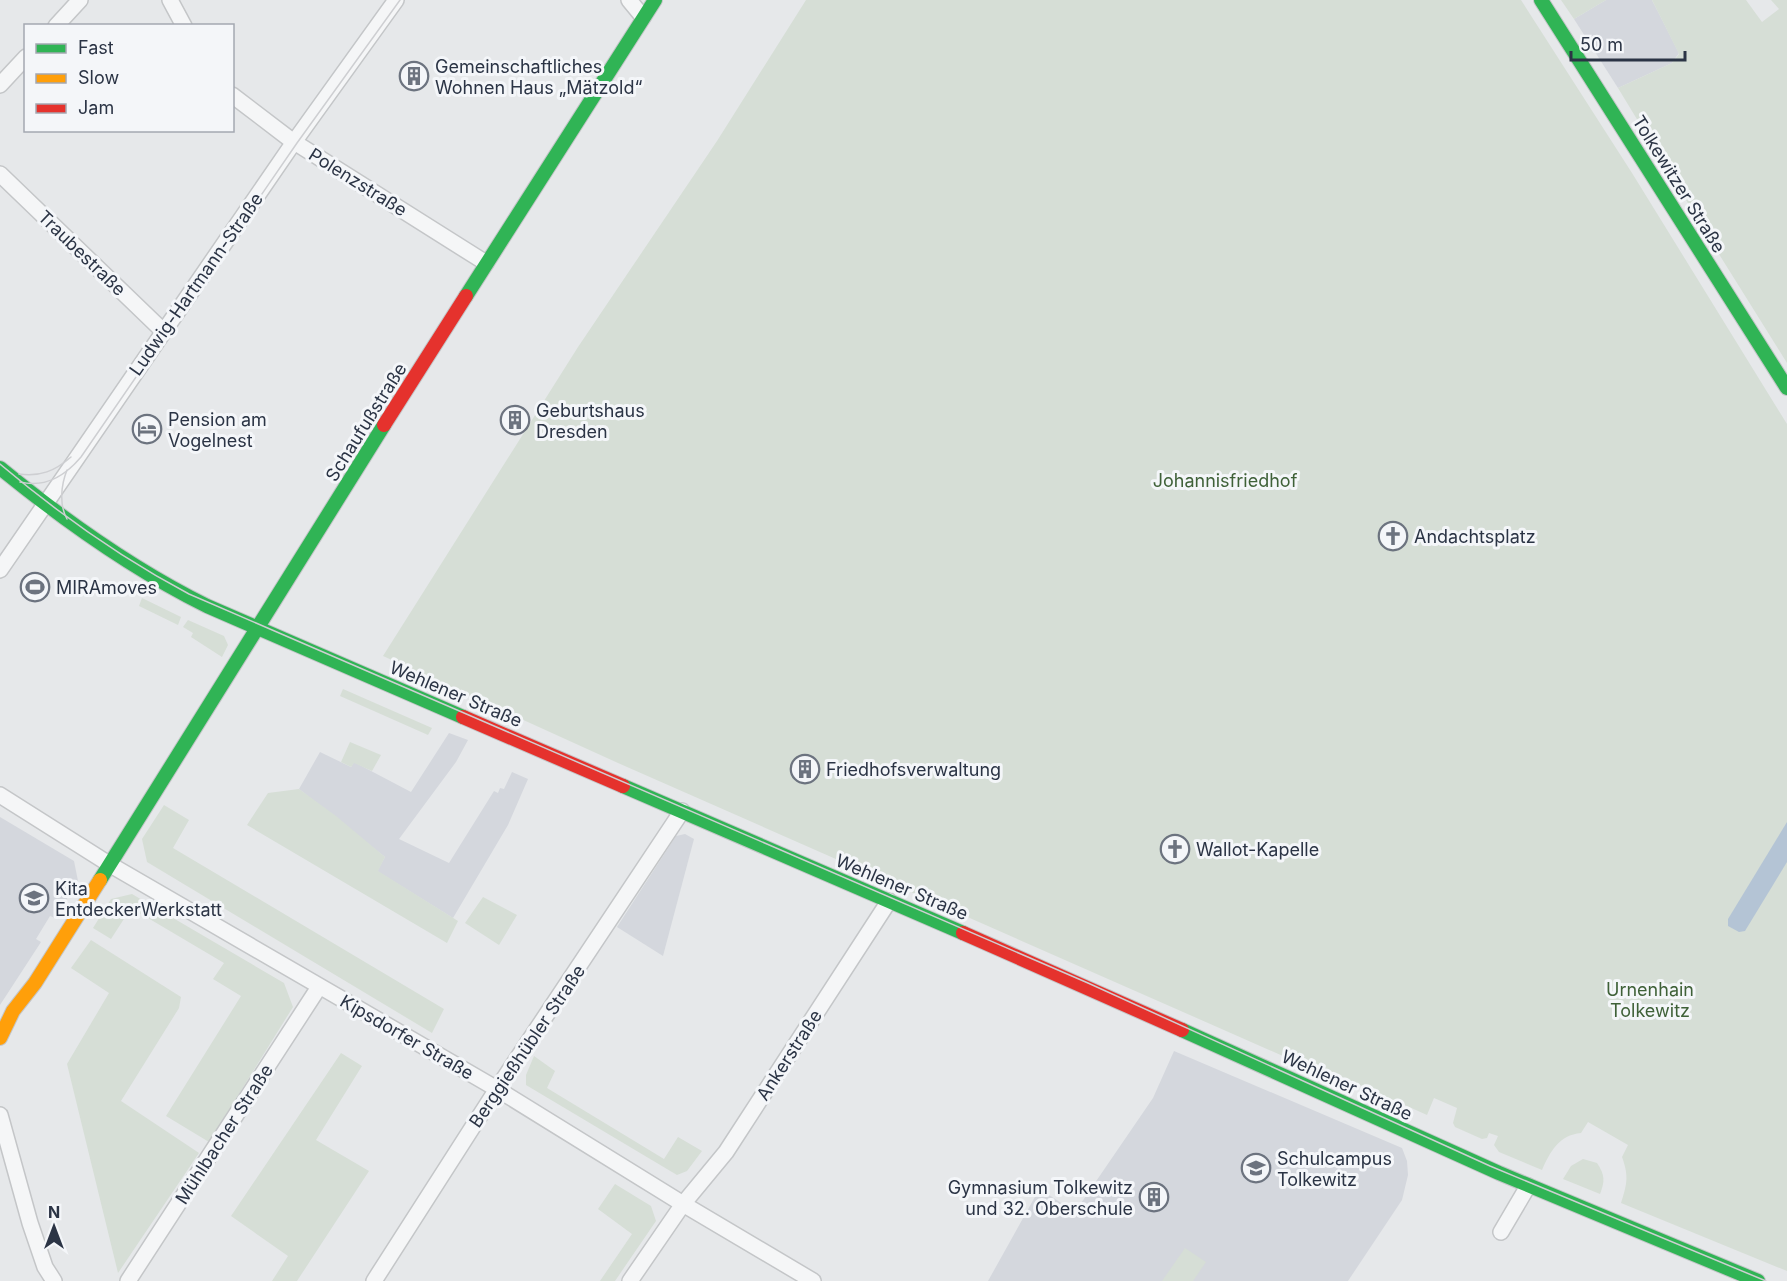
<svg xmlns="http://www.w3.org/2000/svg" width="1787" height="1281" viewBox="0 0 1787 1281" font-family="Inter,sans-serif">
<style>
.built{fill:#d4d7dd}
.green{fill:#d6ded6}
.water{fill:#b4c4d5}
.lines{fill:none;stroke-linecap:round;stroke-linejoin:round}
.street-casing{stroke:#c4c6c8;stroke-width:18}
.fast-casing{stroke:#c4c6c8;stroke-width:16}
.slow-casing{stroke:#c4c6c8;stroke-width:16}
.jam-casing{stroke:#c4c6c8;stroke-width:16}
.street{stroke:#f5f6f7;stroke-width:15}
.fast{stroke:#30b455;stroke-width:14}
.slow{stroke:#ff9f0a;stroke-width:14}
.jam{stroke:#e5322d;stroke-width:14}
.tram{stroke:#cecfd2;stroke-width:1.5}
.labels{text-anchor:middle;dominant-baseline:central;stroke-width:6;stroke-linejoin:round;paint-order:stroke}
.poi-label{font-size:18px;fill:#2b3445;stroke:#f4f6f9;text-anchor:start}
.street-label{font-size:18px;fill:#2b3445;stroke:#f4f6f9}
.park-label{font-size:18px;fill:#3f6138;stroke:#f4f6f9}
</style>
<rect width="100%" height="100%" fill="#e6e8ea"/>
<g class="built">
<path d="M1606,0H1652L1679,53L1672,63L1618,88L1574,19Z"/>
<path d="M449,733L468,740L456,762L399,839L449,863L494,791L498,793L500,788L504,789L512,772L528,779L508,825L453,918L377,871L385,857L299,789L320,752L351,767L354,762L411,792Z"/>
<path d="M0,817L74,861L78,881L55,918L50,916L36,939L41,942L0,1005Z"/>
<path d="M685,834L694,839L663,956L617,927L676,836Z"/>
<path d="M1174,1051L1402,1148L1407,1161L1408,1175L1402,1200L1348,1281H988L1036,1195L1045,1193L1049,1195L1075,1212L1153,1098Z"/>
</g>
<g class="green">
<path d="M806,0H1521L1632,173L1787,424V1271L1621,1203C1627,1184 1629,1176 1622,1157L1628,1145L1588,1122L1581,1133C1559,1135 1550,1152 1542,1170L1499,1152L1494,1145L1498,1136L1489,1133L1487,1138L1482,1139L1455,1127L1453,1123L1457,1108L1434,1098L1427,1115L1304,1060H1292L618,763L383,656L578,347L717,141Z"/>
<path d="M1561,0H1606L1574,19Z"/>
<path d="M1652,0H1746L1762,22L1779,9L1771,0H1787V363L1717,251L1618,88L1672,63L1679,54Z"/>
<path d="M142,598L181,617L178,625L139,606Z"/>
<path d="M188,620L224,636L228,645L222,657L191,637L193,633L183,627Z"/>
<path d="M343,689L432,728L428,735L340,696Z"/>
<path d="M350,742L381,755L372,771L354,763L351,767L341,762Z"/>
<path d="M299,789L336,816L385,857L378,871L458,921L447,943L247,825L268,793Z"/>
<path d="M164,805L189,820L173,848L444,1009L432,1033L147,862L142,839Z"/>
<path d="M132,894L284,983L293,1007L209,1142L166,1116L241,996L213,979L224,963L131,908L111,939L93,928L111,899Z"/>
<path d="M483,897L517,915L499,945L465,923Z"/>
<path d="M91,940L181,997L179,1008L121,1101L199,1153L118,1273L67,1064L109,993L71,968Z"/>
<path d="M341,1053L362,1066L316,1140L369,1171L297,1281H272L288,1256L231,1216Z"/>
<path d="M534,1056L555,1071L547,1088L664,1159L678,1137L702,1151L687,1171L677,1175L526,1085V1075Z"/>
<path d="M1583,1159L1597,1163C1605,1175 1605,1181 1600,1194L1563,1179L1571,1166Z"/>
<path d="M615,1184L651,1206L656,1221L615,1281H600L632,1234L598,1209Z"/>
<path d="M1185,1248L1206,1262L1193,1281H1162Z"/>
</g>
<path class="water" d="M1787,822V862L1745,931L1739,932L1728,926V919Z"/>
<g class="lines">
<g class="street-casing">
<g id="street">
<path d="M170,0L184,26"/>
<path d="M629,0L643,17"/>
<path d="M56,26L80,0"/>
<path d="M0,85L26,57"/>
<path d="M232,95L291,140L486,263"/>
<path d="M0,174L164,332"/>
<path d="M0,570L294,142L396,0"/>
<path d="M0,795L109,864L497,1089L683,1204L813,1281"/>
<path d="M0,1115L30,1223L45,1267L54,1281"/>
<path d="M1501,1232L1528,1186"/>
<path d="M128,1281L319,987"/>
<path d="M374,1281L497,1089L682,811"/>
<path d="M630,1281L683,1204L726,1152L889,901"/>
</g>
</g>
<g class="fast-casing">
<g id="fast">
<path d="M1541,0L1787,388"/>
<path d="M466,296L655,0"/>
<path d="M0,468C65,521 132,569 207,606L463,717"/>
<path d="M623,786L963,933"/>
<path d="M100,880L384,425"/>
<path d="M1182,1030L1499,1173L1758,1281"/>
</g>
</g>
<g class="slow-casing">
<path id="slow" d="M0,1038L13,1011L35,983L100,880"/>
</g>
<g class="jam-casing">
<g id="jam">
<path d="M384,425L466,296"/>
<path d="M463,717L623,786"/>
<path d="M963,933L1182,1030"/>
</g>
</g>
<use href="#street" class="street"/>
<use href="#fast" class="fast"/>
<use href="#slow" class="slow"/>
<use href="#jam" class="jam"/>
<g class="tram">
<path d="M0,464C59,514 121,558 189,594L1088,983L1490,1166L1766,1281"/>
<path d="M67,470C61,485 59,505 67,519"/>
<path d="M19,474C40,477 55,471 71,457"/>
<path d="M20,482C46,488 65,476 81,457L297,143L400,0"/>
</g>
</g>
<defs>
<g id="building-ring" transform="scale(1.5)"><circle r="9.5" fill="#f4f6f9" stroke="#6c737f" stroke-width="1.5"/><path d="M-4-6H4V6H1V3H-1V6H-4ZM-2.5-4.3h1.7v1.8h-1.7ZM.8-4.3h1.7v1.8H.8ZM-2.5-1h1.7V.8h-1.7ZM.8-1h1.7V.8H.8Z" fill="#6c737f"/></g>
<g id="hotel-ring" transform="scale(1.5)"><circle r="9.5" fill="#f4f6f9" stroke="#6c737f" stroke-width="1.5"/><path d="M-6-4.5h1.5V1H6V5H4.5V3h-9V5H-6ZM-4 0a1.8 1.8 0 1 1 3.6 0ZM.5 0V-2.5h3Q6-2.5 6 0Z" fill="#6c737f"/></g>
<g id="church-ring" transform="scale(1.5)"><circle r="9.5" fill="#f4f6f9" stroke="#6c737f" stroke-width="1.5"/><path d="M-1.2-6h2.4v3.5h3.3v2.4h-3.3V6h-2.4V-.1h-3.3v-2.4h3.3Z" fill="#6c737f"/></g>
<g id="stadium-ring" transform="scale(1.5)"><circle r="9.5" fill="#f4f6f9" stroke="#6c737f" stroke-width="1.5"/><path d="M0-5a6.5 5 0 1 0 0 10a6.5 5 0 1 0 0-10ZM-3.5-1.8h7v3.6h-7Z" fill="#6c737f"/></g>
<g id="school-ring" transform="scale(1.5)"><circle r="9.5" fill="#f4f6f9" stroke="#6c737f" stroke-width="1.5"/><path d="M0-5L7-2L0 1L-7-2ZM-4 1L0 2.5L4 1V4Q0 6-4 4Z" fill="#6c737f"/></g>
</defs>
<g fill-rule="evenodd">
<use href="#building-ring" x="414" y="76"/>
<use href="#building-ring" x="515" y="420"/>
<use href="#hotel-ring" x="147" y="429"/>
<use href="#church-ring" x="1393" y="536"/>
<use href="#stadium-ring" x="35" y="587"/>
<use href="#building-ring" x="805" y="769"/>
<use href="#church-ring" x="1175" y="849"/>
<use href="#school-ring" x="34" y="898"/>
<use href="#school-ring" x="1256" y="1168"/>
<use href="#building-ring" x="1154" y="1197"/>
</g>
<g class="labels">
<g class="poi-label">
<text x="435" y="66">Gemeinschaftliches<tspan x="435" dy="21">Wohnen Haus „Mätzold“</tspan></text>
<text x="536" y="410">Geburtshaus<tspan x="536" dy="21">Dresden</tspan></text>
<text x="168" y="419">Pension am<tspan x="168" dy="21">Vogelnest</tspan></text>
<text x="1414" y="536">Andachtsplatz</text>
<text x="56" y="587">MIRAmoves</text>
<text x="826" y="769">Friedhofsverwaltung</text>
<text x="1196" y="849">Wallot-Kapelle</text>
<text x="55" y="888">Kita<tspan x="55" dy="21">EntdeckerWerkstatt</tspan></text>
<text x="1277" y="1158">Schulcampus<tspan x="1277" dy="21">Tolkewitz</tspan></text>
<text x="1133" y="1187" text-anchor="end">Gymnasium Tolkewitz<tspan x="1133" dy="21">und 32. Oberschule</tspan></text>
</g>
<g class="street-label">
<text transform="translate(358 182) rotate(32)">Polenzstraße</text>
<text transform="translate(1679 184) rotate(58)">Tolkewitzer Straße</text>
<text transform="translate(82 253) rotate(44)">Traubestraße</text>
<text transform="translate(196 284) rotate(-55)">Ludwig-Hartmann-Straße</text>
<text transform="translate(366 422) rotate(-58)">Schaufußstraße</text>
<text transform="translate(456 694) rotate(23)">Wehlener Straße</text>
<text transform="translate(902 887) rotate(23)">Wehlener Straße</text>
<text transform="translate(407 1037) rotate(30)">Kipsdorfer Straße</text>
<text transform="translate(527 1046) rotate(-56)">Berggießhübler Straße</text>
<text transform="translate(789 1055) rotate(-57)">Ankerstraße</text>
<text transform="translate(1347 1085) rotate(25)">Wehlener Straße</text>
<text transform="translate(224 1134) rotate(-57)">Mühlbacher Straße</text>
</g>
<g class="park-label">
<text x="1225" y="480">Johannisfriedhof</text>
<text x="1650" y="989">Urnenhain<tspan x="1650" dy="21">Tolkewitz</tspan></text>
</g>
</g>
<rect x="24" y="24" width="210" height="108" fill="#f4f6f9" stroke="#a4a8b1" stroke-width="1.5"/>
<rect x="36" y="44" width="30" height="9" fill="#30b455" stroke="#a4a8b1" stroke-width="1.5"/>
<text x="78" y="54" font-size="18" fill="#2b3445">Fast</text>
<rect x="36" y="74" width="30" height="9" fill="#ff9f0a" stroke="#a4a8b1" stroke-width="1.5"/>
<text x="78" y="84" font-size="18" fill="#2b3445">Slow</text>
<rect x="36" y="104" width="30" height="9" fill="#e5322d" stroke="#a4a8b1" stroke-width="1.5"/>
<text x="78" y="114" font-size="18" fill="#2b3445">Jam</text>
<g transform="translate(54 1227)" stroke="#f4f6f9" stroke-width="4.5" paint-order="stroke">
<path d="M0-4.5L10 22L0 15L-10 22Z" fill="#2b3445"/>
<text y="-9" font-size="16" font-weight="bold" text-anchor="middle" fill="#2b3445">N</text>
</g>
<path d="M1571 51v9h114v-9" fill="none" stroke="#2b3445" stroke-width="3"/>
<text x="1580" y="51" font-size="18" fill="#2b3445" stroke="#f4f6f9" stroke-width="4.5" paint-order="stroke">50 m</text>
</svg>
